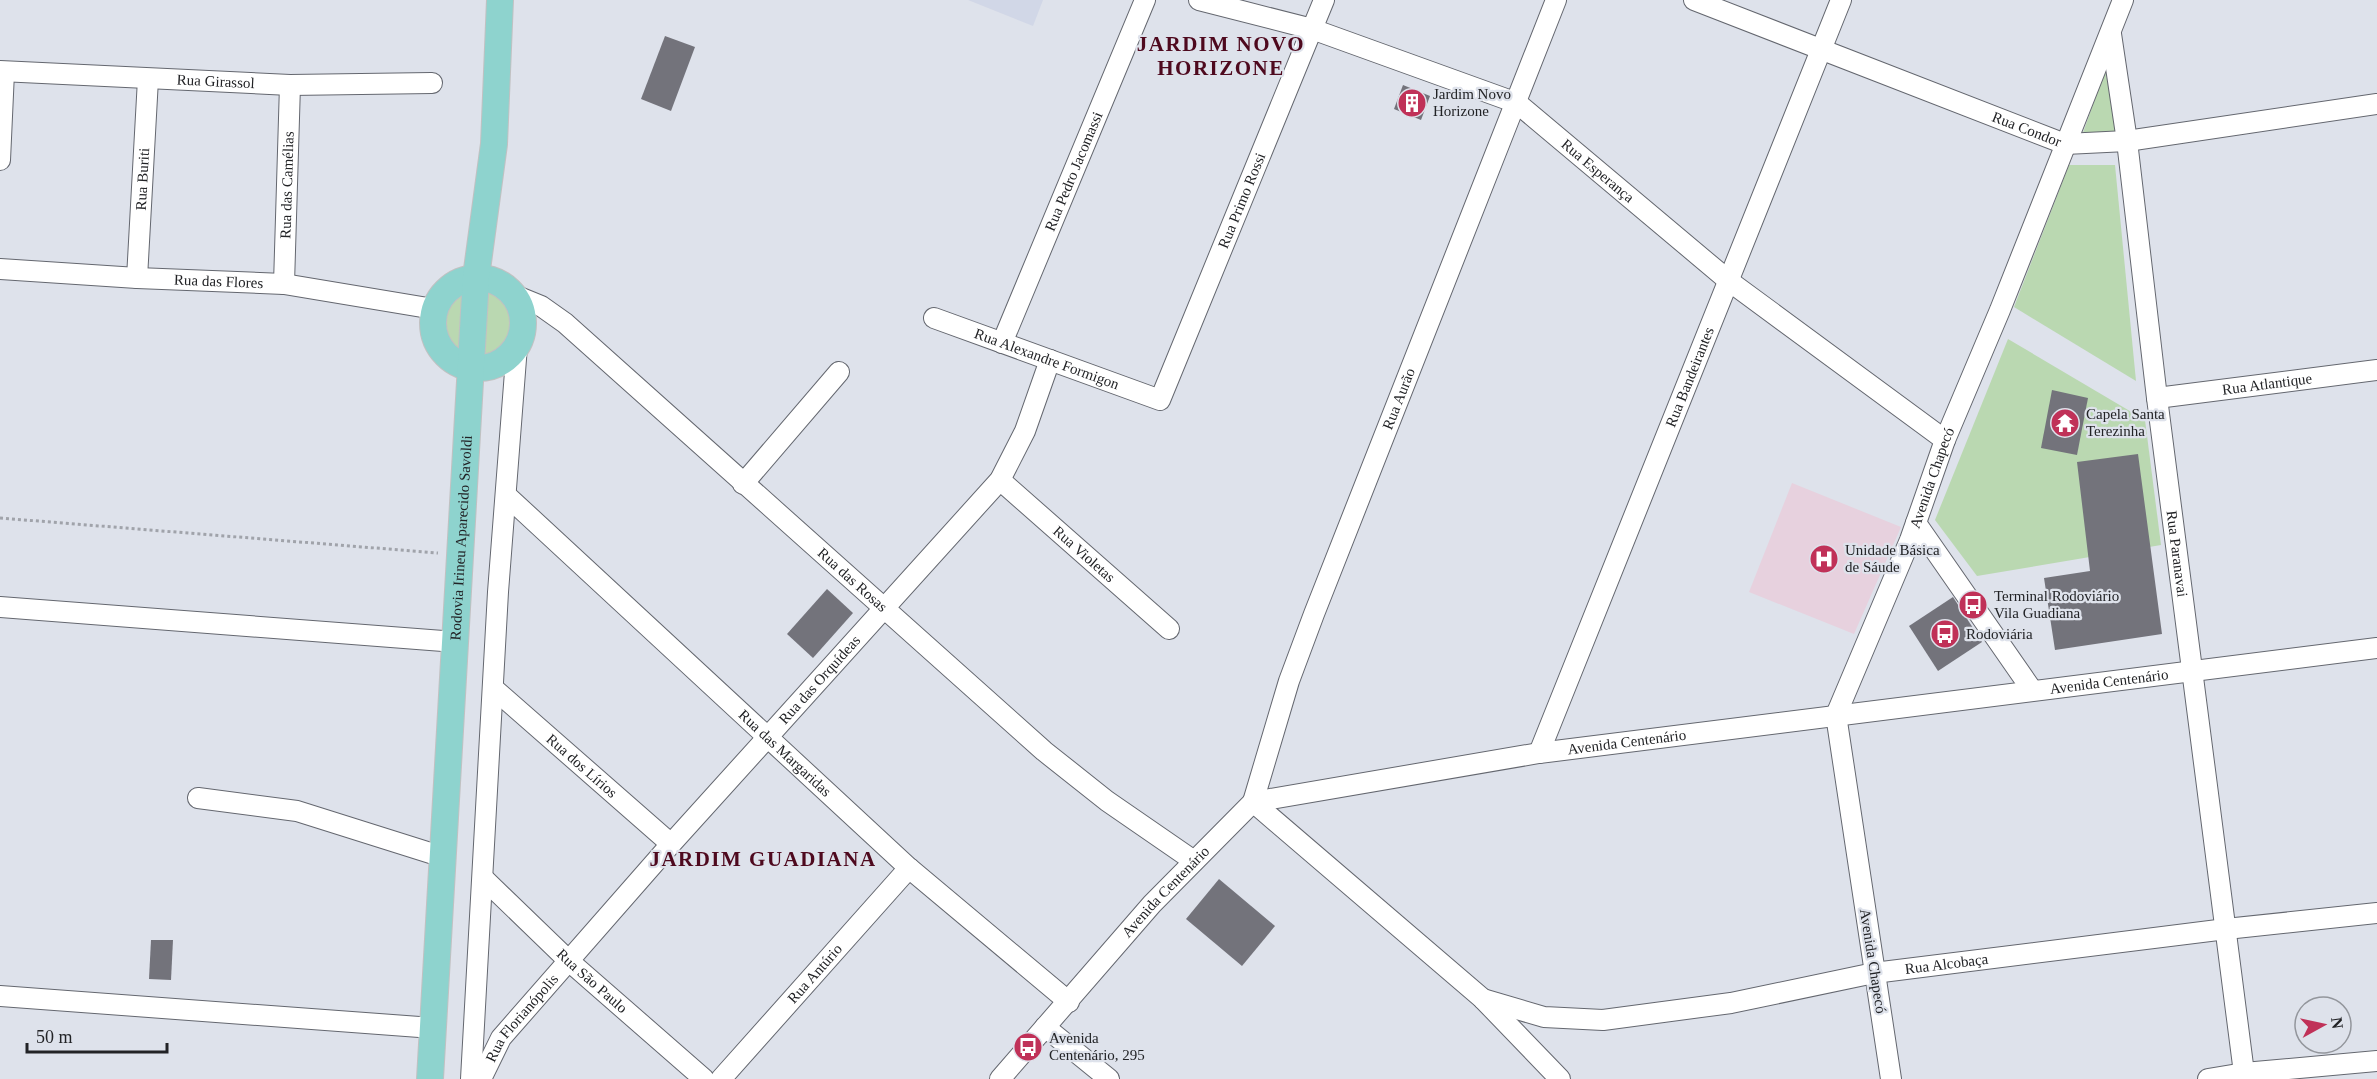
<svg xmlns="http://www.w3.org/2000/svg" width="2377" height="1079" viewBox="0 0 2377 1079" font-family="'Times New Roman',serif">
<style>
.built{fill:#d1d7e7}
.medical{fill:#e7d1de}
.green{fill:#bad8b1}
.building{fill:#73737b}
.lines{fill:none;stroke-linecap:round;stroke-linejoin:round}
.minor-casing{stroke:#64676f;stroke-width:22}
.major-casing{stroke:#c1c1c2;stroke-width:28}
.path{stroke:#a0a3aa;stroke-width:3;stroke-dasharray:3 3;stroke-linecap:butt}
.minor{stroke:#fff;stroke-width:20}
.major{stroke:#8ed3ce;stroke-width:26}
.labels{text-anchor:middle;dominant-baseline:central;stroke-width:4.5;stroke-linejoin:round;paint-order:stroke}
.street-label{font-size:15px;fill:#222326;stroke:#dee2eb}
.poi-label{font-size:15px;fill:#222326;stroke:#dee2eb;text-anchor:start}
.district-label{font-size:21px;font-weight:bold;letter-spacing:1.5px;fill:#4e091e;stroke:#dee2eb}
</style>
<rect width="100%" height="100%" fill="#dee2eb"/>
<path class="built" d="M968,0H1043L1033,26Z"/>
<path class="medical" d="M1792,483L1901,527L1854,634L1749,592Z"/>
<g class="green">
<path d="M2105,71L2121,140L2080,141Z"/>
<path d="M2069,165H2115L2136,381L2014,307Z"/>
<path d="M487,281C495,284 505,288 511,295C514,300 515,307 516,313C519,339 508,358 482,365Z"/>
<path d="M465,284L461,361C425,344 437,303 465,284Z"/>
<path d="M2008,339L2145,420L2161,545L1977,576L1935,520Z"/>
</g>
<g class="building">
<path d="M665,36L695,47L671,111L641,99Z"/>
<path d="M1403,85L1430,96L1421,120L1394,109Z"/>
<path d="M2052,390L2088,398L2077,455L2041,448Z"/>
<path d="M2138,454L2162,634L2055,650L2044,578L2090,571L2077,462Z"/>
<path d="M827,589L853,613L813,658L787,634Z"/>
<path d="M1953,597L1982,642L1938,671L1909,626Z"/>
<path d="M1219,879L1275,926L1242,966L1186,919Z"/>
<path d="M151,940H173L171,980L149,979Z"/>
</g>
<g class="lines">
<g class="minor-casing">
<g id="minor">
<path id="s1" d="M1199,0L1312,29L1517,103L1729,281L1945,440"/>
<path id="s2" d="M1694,0L2065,144L2127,141L2377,104"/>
<path id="s3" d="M2111,34L2127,141L2157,398L2244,1073"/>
<path id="s4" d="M0,71L290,85L432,83"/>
<path d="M0,160L4,72"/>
<path id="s5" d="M0,269L137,278L284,284L434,309"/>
<path id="s6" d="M137,278L148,79"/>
<path id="s7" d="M284,284L290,85"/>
<path id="s8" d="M514,295L541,306L565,323L1044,751L1107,801L1194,861"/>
<path id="s9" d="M934,318L1160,400L1324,0"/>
<path id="s10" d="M1002,343L1145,0"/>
<path id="s11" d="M2157,398L2377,370"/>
<path id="s12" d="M1000,480L1169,629"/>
<path d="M743,484L839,372"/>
<path id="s13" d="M506,495L909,868L1069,1002"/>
<path d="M1916,523L2032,690"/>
<path d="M0,607L456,642"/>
<path id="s14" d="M493,688L671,844"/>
<path id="s15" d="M1539,753L1841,0"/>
<path d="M198,798L297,811L443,857"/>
<path id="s16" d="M1253,802L1289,681L1314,614L1556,0"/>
<path d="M1253,802L1483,999L1560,1079"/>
<path id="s17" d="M483,878L570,962L704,1079"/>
<path d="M0,996L433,1028"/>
<path id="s18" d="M1483,999L1544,1017L1603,1020L1731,1003L1874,973L2226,929L2377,913"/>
<path d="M1045,1027L1109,1079"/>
<path d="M471,1079L498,592L517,346"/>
<path id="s19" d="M481,1079L501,1038L671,844L1000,480L1025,431L1050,360"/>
<path id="s20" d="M721,1079L909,868"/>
<path id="s21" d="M1000,1079L1152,904L1253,802L1539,753L2377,648"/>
<path id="s22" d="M1891,1079L1836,715L1910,540L1945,440L2000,310L2123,0"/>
<path d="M2208,1079L2244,1073L2377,1061"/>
</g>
</g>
<g class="major-casing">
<g id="major">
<circle cx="478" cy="323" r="45"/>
<path id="s23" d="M430,1079L476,277L494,144L500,0"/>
</g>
</g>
<path class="path" d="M0,518L438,553"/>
<use href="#minor" class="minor"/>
<use href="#major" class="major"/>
</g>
<defs>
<g id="building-disc" transform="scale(1.5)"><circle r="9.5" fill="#c03158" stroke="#dee2eb"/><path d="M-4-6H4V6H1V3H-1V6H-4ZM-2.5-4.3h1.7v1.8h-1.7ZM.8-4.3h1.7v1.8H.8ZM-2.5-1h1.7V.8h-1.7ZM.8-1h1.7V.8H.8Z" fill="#fff"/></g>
<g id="temple-disc" transform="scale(1.5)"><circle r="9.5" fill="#c03158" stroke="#dee2eb"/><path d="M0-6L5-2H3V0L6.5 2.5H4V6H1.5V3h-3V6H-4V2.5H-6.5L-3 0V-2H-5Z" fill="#fff"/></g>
<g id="hospital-disc" transform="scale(1.5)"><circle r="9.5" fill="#c03158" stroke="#dee2eb"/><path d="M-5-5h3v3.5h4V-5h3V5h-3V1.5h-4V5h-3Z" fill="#fff"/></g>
<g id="bus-disc" transform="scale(1.5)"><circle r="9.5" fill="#c03158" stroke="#dee2eb"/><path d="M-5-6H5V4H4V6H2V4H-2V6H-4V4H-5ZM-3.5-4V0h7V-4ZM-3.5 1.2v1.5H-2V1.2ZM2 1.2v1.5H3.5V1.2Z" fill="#fff"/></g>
</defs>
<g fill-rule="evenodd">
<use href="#building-disc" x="1412" y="103"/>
<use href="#temple-disc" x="2065" y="423"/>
<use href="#hospital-disc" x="1824" y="559"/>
<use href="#bus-disc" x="1973" y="605"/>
<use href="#bus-disc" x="1945" y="634"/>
<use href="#bus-disc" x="1028" y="1047"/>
</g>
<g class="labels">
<g class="street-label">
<text stroke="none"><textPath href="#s4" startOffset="216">Rua Girassol</textPath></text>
<text stroke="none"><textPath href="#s2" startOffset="357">Rua Condor</textPath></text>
<text stroke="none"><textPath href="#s10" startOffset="186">Rua Pedro Jacomassi</textPath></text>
<text stroke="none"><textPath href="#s1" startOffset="440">Rua Esperança</textPath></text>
<text stroke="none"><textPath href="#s6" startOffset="99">Rua Buriti</textPath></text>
<text stroke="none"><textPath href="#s7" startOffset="99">Rua das Camélias</textPath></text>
<text stroke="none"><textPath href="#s9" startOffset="456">Rua Primo Rossi</textPath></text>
<text stroke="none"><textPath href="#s5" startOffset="219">Rua das Flores</textPath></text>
<text stroke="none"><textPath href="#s9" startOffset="120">Rua Alexandre Formigon</textPath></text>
<text stroke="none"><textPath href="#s15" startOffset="405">Rua Bandeirantes</textPath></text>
<text stroke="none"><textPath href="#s11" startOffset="111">Rua Atlantique</textPath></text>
<text stroke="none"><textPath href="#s16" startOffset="429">Rua Aurão</textPath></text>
<text stroke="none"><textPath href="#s22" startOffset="624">Avenida Chapecó</textPath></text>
<text stroke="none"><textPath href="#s23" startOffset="542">Rodovia Irineu Aparecido Savoldi</textPath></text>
<text stroke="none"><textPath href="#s3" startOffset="524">Rua Paranavai</textPath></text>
<text stroke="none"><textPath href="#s12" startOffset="112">Rua Violetas</textPath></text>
<text stroke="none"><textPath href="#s8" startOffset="444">Rua das Rosas</textPath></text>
<text stroke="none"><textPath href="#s19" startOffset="525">Rua das Orquídeas</textPath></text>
<text stroke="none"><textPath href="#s21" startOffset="1240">Avenida Centenário</textPath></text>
<text stroke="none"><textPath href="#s21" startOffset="754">Avenida Centenário</textPath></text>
<text stroke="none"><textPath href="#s13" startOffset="380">Rua das Margaridas</textPath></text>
<text stroke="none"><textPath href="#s14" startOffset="118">Rua dos Lírios</textPath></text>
<text stroke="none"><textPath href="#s21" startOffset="250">Avenida Centenário</textPath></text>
<text transform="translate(1873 961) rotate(81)">Avenida Chapecó</text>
<text stroke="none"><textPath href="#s18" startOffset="471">Rua Alcobaça</textPath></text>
<text stroke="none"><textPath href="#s20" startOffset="141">Rua Antúrio</textPath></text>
<text stroke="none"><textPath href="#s17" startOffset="150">Rua São Paulo</textPath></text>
<text stroke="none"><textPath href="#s19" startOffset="74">Rua Florianópolis</textPath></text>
</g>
<g class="poi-label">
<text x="1433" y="94">Jardim Novo<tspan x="1433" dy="17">Horizone</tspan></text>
<text x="2086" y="414">Capela Santa<tspan x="2086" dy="17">Terezinha</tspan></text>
<text x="1845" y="550">Unidade Básica<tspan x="1845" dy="17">de Sáude</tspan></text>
<text x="1994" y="596">Terminal Rodoviário<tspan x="1994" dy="17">Vila Guadiana</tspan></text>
<text x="1966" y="634">Rodoviária</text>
<text x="1049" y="1038">Avenida<tspan x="1049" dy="17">Centenário, 295</tspan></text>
</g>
<g class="district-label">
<text x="1221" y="44">JARDIM NOVO<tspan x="1221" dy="24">HORIZONE</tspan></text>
<text x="763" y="859">JARDIM GUADIANA</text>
</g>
</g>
<g transform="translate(2323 1025) rotate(82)"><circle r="28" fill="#dee2eb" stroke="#93969c" stroke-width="1.5"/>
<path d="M0-4.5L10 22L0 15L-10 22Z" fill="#c03158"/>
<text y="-9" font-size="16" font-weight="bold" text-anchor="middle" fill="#222326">N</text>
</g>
<path d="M27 1043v9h140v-9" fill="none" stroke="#222326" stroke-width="3"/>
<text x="36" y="1043" font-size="18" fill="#222326" stroke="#dee2eb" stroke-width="4.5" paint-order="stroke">50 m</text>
</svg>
